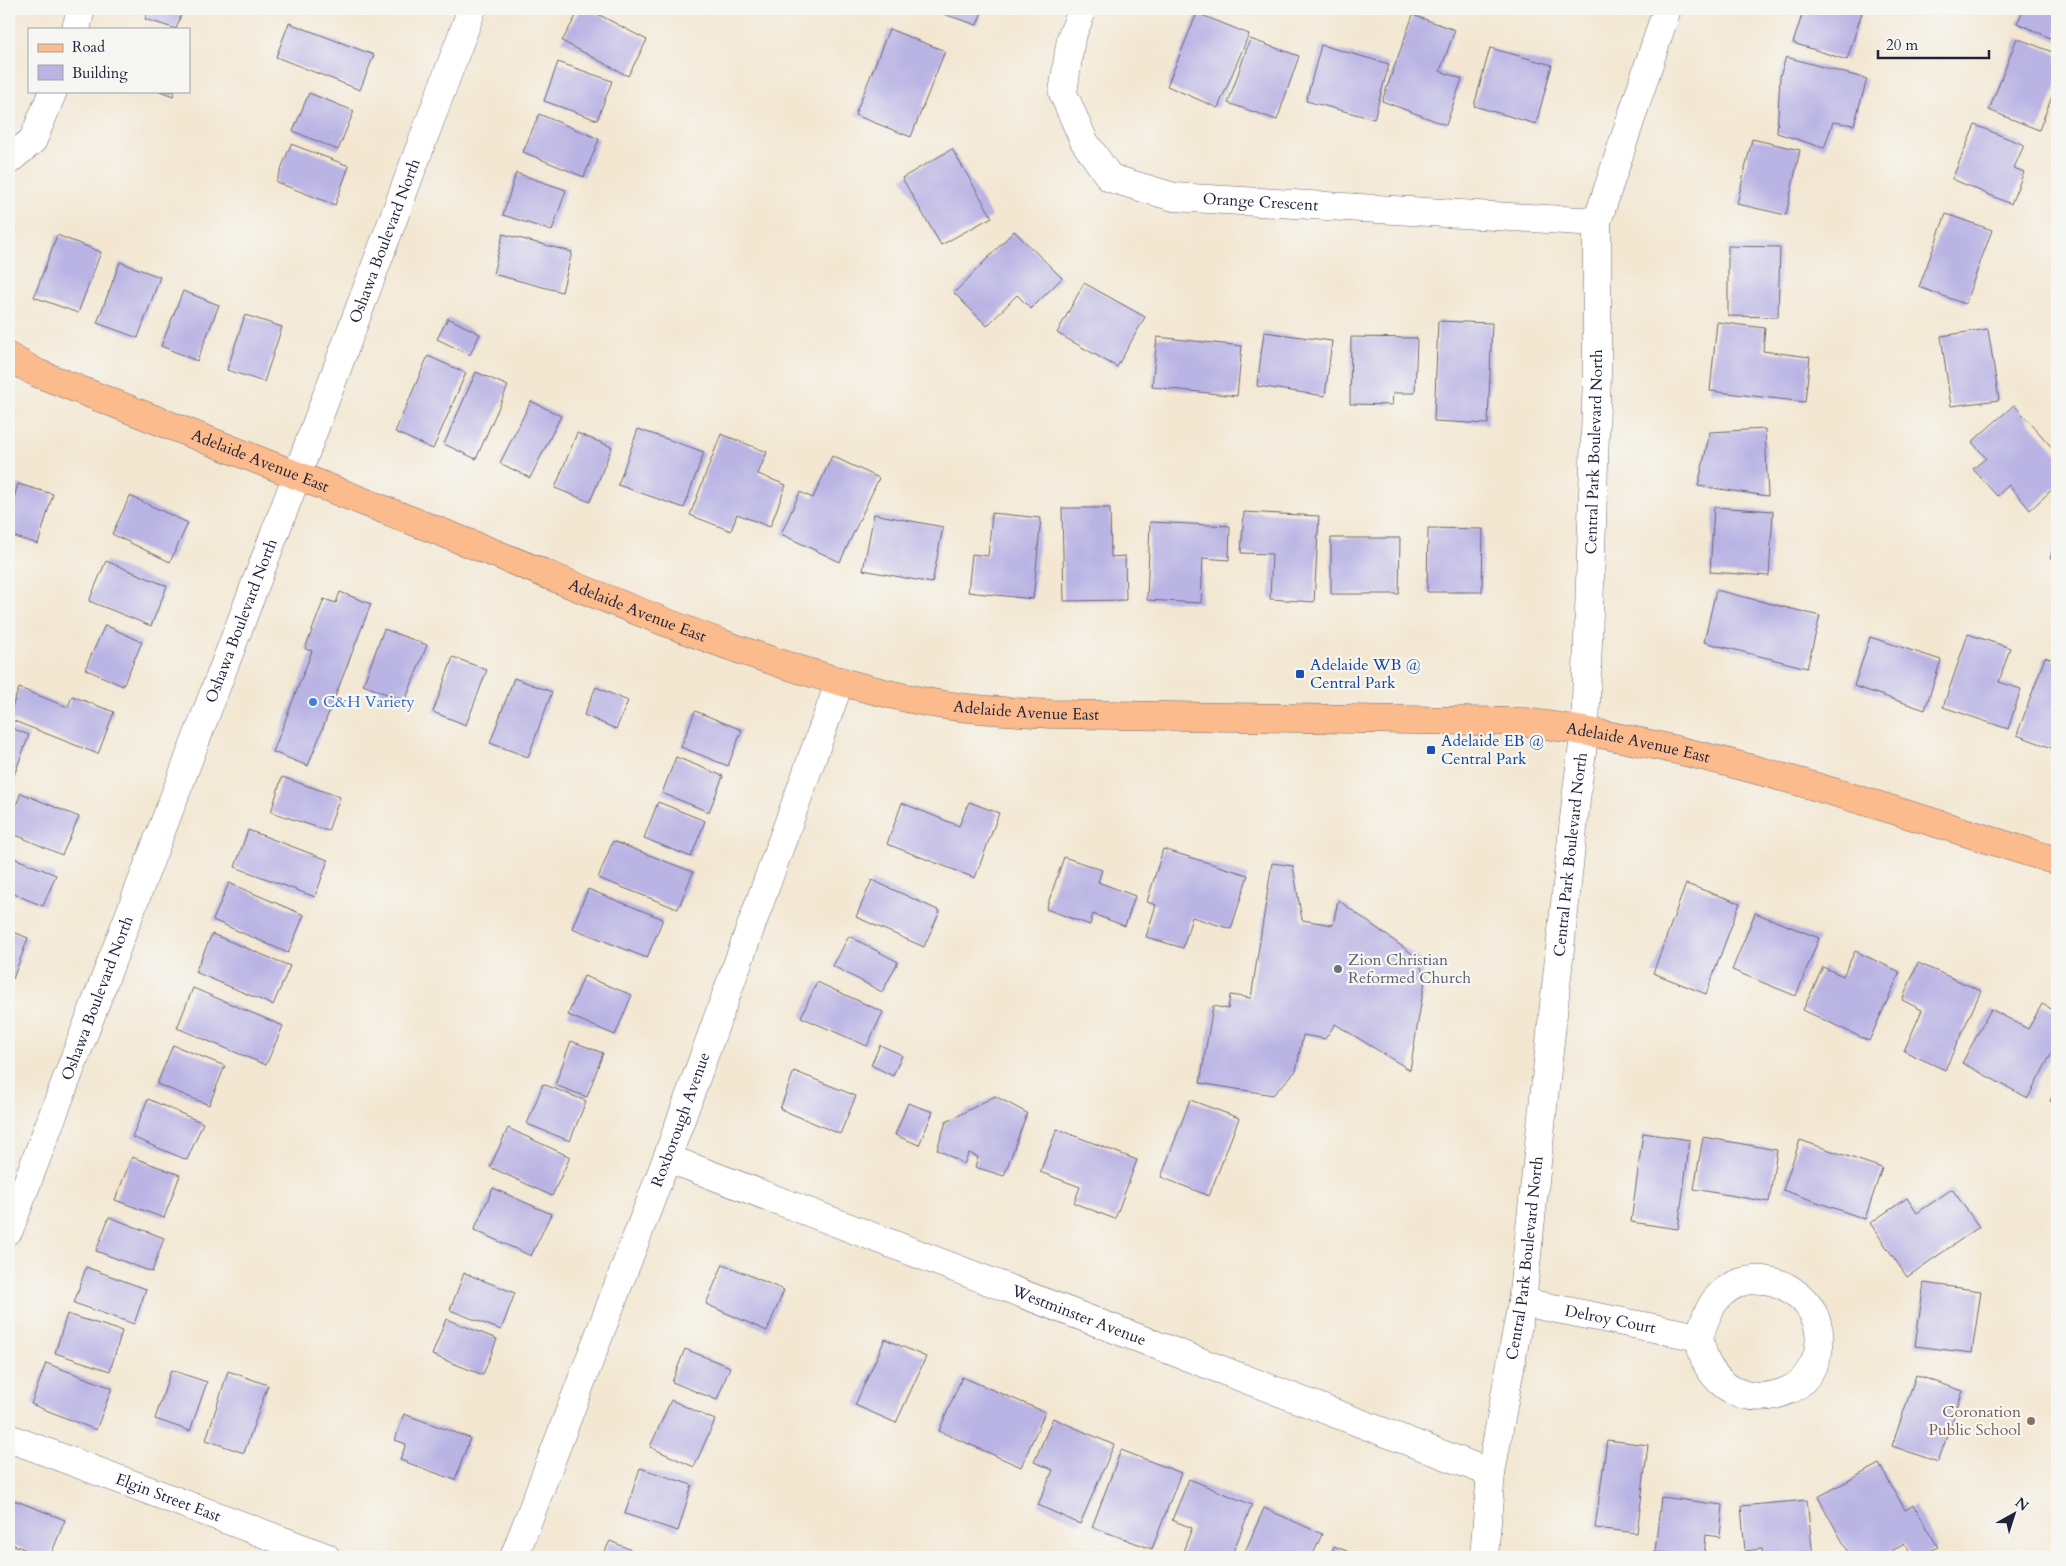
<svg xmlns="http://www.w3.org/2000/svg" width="2066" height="1566" viewBox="0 0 2066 1566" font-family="Cardo,serif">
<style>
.building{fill:#bab4e4}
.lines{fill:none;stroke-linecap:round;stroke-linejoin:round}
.minor-casing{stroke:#6b6770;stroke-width:29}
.major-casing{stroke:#6b6770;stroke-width:29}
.minor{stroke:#fff;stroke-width:28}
.major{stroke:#fbbb8c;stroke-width:28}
.transit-dot{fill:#1a4fb4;stroke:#f6f6f2;stroke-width:2}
.shop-dot{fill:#3f7fe0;stroke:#f6f6f2;stroke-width:2}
.worship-dot{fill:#6b7280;stroke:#f6f6f2;stroke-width:2}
.education-dot{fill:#8d6e63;stroke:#f6f6f2;stroke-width:2}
.labels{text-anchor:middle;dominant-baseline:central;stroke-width:4.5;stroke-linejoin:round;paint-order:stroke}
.street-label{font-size:16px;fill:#22223b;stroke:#f6f6f2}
.transit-label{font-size:16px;fill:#164399;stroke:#f6f6f2;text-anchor:start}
.shop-label{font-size:16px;fill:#366cbe;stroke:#f6f6f2;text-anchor:start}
.worship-label{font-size:16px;fill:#5b616d;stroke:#f6f6f2;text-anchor:start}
.education-label{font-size:16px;fill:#785e54;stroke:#f6f6f2;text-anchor:end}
</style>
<rect width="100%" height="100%" fill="#f6f6f2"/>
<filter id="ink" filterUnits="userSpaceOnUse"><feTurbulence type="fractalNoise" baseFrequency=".02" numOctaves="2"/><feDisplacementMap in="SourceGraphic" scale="10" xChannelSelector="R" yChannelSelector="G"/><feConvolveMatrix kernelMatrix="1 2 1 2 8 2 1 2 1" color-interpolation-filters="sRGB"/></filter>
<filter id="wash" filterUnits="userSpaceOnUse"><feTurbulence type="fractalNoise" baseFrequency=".0096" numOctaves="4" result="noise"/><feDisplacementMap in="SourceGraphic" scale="20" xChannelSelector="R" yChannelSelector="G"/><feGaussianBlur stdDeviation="1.12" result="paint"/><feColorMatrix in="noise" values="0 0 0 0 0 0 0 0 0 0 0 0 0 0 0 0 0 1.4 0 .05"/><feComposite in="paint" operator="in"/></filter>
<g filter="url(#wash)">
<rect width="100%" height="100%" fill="#f3e7d2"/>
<g id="blocks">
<g class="building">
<path d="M149,9H183L176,29L145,19Z"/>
<path d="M580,9H588L647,40L628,76L562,41Z"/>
<path d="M630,9H642L640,13Z"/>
<path d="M928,9H983L977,25Z"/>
<path d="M1804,9H1863L1847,60L1793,43Z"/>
<path d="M2024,9H2057V41L2017,23Z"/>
<path d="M1197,13L1249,34L1218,108L1167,86Z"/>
<path d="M1413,15L1455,30L1440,71L1462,79L1446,125L1382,101Z"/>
<path d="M289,23L374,55L360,90L276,57Z"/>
<path d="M889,29L945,51L911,137L855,115Z"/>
<path d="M2017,38L2057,54V84L2039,130L1989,110Z"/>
<path d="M1250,39L1299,56L1277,120L1228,103Z"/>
<path d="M1321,45L1389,64L1374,119L1306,101Z"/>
<path d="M1490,48L1552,65L1536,124L1474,106Z"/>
<path d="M1786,57L1867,79L1854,125L1833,122L1824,148L1777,133L1780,76Z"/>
<path d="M558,62L612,81L597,120L544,101Z"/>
<path d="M160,91H175L173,96Z"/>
<path d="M309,93L354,111L338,150L293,131Z"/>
<path d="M539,114L599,139L584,177L523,152Z"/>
<path d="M1975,125L2024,145L2014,168L2024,172L2011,204L1952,179Z"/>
<path d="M1752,139L1800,150L1786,215L1737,204Z"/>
<path d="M291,144L349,166L335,205L276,182Z"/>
<path d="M952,149L992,217L941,245L902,178Z"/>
<path d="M516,173L566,190L552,231L503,215Z"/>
<path d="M1946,214L1992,230L1965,304L1919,287Z"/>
<path d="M1014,231L1062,278L1031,309L1017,295L987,326L954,293Z"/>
<path d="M503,234L572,252L562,292L493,274Z"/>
<path d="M57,235L101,252L78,313L34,297Z"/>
<path d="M1728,246L1780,247L1778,317L1728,316Z"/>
<path d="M120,262L160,277L138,338L97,323Z"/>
<path d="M1084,283L1145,317L1117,367L1057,333Z"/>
<path d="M183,291L219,305L197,361L161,346Z"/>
<path d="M245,315L282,327L264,382L227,370Z"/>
<path d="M448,318L480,334L470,355L437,339Z"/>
<path d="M1438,321L1492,323L1488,424L1434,421Z"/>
<path d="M1717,322L1765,328L1763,351L1810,357L1805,402L1710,391Z"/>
<path d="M1988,329L1999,400L1951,406L1941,336Z"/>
<path d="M1264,332L1332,341L1325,396L1257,386Z"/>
<path d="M1157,337L1242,346L1237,396L1152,387Z"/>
<path d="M1351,337L1417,338L1415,393H1393L1392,405L1350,404Z"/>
<path d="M428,356L466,373L433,449L395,432Z"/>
<path d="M476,372L508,386L476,459L444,444Z"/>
<path d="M531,401L561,416L530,478L500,463Z"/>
<path d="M2014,405L2057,453V485L2030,510L2009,485L1997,496L1973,469L1986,458L1972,442Z"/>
<path d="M638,429L704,452L684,508L618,485Z"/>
<path d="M1765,429L1768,496L1698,486L1710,432Z"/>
<path d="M577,433L612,447L590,502L555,488Z"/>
<path d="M721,434L767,452L758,474L786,485L770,527L737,514L731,531L690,515Z"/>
<path d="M832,456L879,478L840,562L781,534L800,492L813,498Z"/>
<path d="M18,484L53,494L38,544L9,535V515Z"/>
<path d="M130,496L188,523L170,562L112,534Z"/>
<path d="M1714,507L1773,511L1769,576L1710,572Z"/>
<path d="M1062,508H1110L1111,557L1125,556L1126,600L1064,601Z"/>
<path d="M1244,512L1319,516L1314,602L1270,599L1272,554L1241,553Z"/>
<path d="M992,513L1041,518L1033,599L968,592L972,554L988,556Z"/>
<path d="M874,514L943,527L932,583L863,570Z"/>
<path d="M1150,522L1230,526L1229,560L1203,558L1201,603L1147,600Z"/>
<path d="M1428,528L1483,529L1482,592H1427Z"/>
<path d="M1331,538H1400L1399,594H1331Z"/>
<path d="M2057,539V560L2050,558Z"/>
<path d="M106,561L167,586L151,626L89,601Z"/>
<path d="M1716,590L1820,616L1807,668L1704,642Z"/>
<path d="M340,592L371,604L308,766L273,752L312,651L305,649L324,599L336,603Z"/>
<path d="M105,625L142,642L123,686L85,669Z"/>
<path d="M384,629L427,645L405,701L363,685Z"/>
<path d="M1968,634L2010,648L1999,682L2021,689L2008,729L1943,707Z"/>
<path d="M1870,637L1941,660L1925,710L1854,686Z"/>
<path d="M453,657L487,670L466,725L433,712Z"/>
<path d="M2045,657L2057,661V750L2017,735Z"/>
<path d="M514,678L552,692L528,757L490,743Z"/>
<path d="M596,687L628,701L616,729L584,715Z"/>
<path d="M19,688L68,707L72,696L114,712L98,754L9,719V715Z"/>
<path d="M695,711L742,730L728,766L681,747Z"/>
<path d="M9,727L29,735L12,781L9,780Z"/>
<path d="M676,757L723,776L709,812L662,793Z"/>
<path d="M282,777L340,797L328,831L271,812Z"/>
<path d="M21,793L79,817L62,855L9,832V822Z"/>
<path d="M658,802L705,821L691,857L644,838Z"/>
<path d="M969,802L999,813L975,878L887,844L902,803L959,826Z"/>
<path d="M248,830L328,860L315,897L235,867Z"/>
<path d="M613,841L693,872L678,909L598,878Z"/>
<path d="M1163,849L1248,875L1231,929L1192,917L1183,948L1146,937L1156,905L1147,902Z"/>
<path d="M9,856L56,875L43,906L9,892Z"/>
<path d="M1064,857L1102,870L1098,882L1135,896L1125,926L1093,914L1090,925L1046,909Z"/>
<path d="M1272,863L1293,866L1302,920L1333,925L1338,900L1418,958L1425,980L1410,1070L1335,1024L1325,1039L1303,1035L1296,1071L1273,1095L1200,1083L1213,1006L1228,1009L1230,995L1251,998Z"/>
<path d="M872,880L940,911L924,947L856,917Z"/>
<path d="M229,883L304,915L288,953L213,920Z"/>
<path d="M1686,884L1740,903L1706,994L1653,973Z"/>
<path d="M588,889L663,919L647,958L572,928Z"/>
<path d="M1755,913L1819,938L1796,996L1732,970Z"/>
<path d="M9,930L28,938L13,979L9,977Z"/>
<path d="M212,934L290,966L273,1005L195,972Z"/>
<path d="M849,936L898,962L882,992L833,966Z"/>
<path d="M1855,951L1900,972L1869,1041L1803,1010L1823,967L1843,976Z"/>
<path d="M1918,963L1981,991L1945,1070L1904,1051L1922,1010L1902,1000Z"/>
<path d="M584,976L632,995L615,1035L568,1015Z"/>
<path d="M817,982L883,1012L867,1046L801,1017Z"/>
<path d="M193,988L283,1026L266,1065L177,1028Z"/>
<path d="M2042,1004L2057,1012V1043L2028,1098L1962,1063L1991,1009L2028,1029Z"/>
<path d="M571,1041L603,1053L587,1097L555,1085Z"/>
<path d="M173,1045L225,1066L209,1105L157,1084Z"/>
<path d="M880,1045L902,1055L893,1076L871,1065Z"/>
<path d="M794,1071L856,1096L840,1134L780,1109Z"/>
<path d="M543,1084L586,1101L570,1141L527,1124Z"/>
<path d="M2057,1086V1104L2050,1101Z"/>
<path d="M995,1096L1027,1113L1004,1176L975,1167L978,1157L969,1153L964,1164L937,1149L946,1122Z"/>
<path d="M148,1099L203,1123L187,1160L132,1137Z"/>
<path d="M1190,1100L1239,1118L1209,1196L1161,1177Z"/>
<path d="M908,1103L933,1112L919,1145L895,1135Z"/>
<path d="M508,1128L570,1157L552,1196L490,1167Z"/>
<path d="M1057,1129L1137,1160L1115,1219L1074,1203L1080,1187L1040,1172Z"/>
<path d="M1643,1133L1690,1140L1678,1229L1631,1222Z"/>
<path d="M1703,1137L1777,1150L1769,1202L1694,1189Z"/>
<path d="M1800,1140L1882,1168L1865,1219L1783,1190Z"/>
<path d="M132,1157L180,1175L164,1218L115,1200Z"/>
<path d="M493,1188L551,1214L531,1256L474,1230Z"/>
<path d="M1952,1189L1979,1227L1907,1277L1870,1223L1907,1198L1917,1213Z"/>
<path d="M109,1217L164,1238L152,1272L96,1251Z"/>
<path d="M723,1264L784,1290L767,1331L706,1304Z"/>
<path d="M86,1267L146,1289L134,1324L74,1303Z"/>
<path d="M464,1273L515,1293L501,1330L450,1310Z"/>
<path d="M1924,1283L1981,1291L1972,1353L1915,1346Z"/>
<path d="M67,1314L122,1331L110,1371L55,1353Z"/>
<path d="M446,1319L497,1339L483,1375L432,1355Z"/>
<path d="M885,1339L926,1357L896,1423L855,1405Z"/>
<path d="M685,1349L730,1367L717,1400L672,1382Z"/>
<path d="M46,1363L112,1388L96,1430L31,1404Z"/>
<path d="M171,1370L207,1382L190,1431L155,1419Z"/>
<path d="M228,1371L268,1385L244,1453L206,1440Z"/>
<path d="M1916,1375L1963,1391L1938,1462L1892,1446Z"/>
<path d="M962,1377L1045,1412L1021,1467L939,1431Z"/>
<path d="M671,1400L715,1420L694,1467L650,1447Z"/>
<path d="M404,1414L470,1438L455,1480L400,1460L406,1444L395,1440Z"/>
<path d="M1053,1418L1114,1445L1080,1524L1038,1505L1053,1470L1034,1462Z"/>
<path d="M1607,1440L1648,1445L1637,1533L1595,1528Z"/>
<path d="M1121,1450L1181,1473L1152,1549L1092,1527Z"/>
<path d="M1879,1464L1905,1510L1914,1505L1938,1547L1918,1557H1913L1905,1544L1880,1557H1851L1818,1497Z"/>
<path d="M640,1468L692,1485L678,1531L625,1514Z"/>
<path d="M1189,1479L1252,1505L1231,1557H1181L1192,1528L1172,1520Z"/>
<path d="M1661,1497L1723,1505L1720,1537L1706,1535L1704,1557L1655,1552Z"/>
<path d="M9,1498L65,1520L50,1557H44L9,1543Z"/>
<path d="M1807,1500L1813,1557H1763L1762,1549L1745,1551L1741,1506Z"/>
<path d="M1264,1508L1322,1534L1312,1557H1252L1244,1554Z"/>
<path d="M610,1541L648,1557H602Z"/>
<path d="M1334,1546L1361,1557H1330Z"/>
<path d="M9,1549L31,1557H9Z"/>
</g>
</g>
</g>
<g filter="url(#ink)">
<use href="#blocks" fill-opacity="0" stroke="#6b6770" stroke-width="1"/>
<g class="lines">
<g class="minor-casing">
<g id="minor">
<path id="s1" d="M1083,9L1071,38L1063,93L1084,141L1110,178L1174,197L1597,222"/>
<path d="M76,29L81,9"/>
<path d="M9,160L33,140L53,91"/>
<path id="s2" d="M667,1158L1491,1473"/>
<path id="s3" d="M9,1230L297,475L472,9"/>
<path id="s4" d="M1522,1302L1699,1337C1704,1323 1708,1307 1719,1296C1763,1252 1841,1305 1814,1363C1809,1374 1801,1385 1789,1390C1758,1404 1726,1396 1708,1366C1703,1358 1701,1346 1699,1337"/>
<path id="s5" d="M9,1438L326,1557"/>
<path id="s6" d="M514,1557L667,1158L840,681"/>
<path id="s7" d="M1484,1557L1491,1473L1522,1302L1578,782L1585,730L1597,375V222L1667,9"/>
</g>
</g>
<g class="major-casing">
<g id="major">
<path id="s8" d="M9,357L37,373C189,433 342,493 494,553C630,608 766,668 911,699C956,709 1004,711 1050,714L1525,722C1707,746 1882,807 2057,861"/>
</g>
</g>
<use href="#minor" class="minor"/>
<use href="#major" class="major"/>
</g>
</g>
<g class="transit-dot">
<rect x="1295" y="669" width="10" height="10" rx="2.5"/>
<rect x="1426" y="745" width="10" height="10" rx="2.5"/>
</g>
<circle class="shop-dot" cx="313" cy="702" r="5"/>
<circle class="worship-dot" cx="1338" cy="969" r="5"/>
<circle class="education-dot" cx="2031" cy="1421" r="5"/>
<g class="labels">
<g class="street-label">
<text stroke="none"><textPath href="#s1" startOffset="338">Orange Crescent</textPath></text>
<text stroke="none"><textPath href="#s3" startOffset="1058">Oshawa Boulevard North</textPath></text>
<text stroke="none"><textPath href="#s7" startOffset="1112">Central Park Boulevard North</textPath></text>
<text stroke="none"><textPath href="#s8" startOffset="272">Adelaide Avenue East</textPath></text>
<text stroke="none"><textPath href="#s8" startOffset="678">Adelaide Avenue East</textPath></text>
<text stroke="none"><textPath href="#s3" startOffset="652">Oshawa Boulevard North</textPath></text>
<text stroke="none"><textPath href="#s8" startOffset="1082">Adelaide Avenue East</textPath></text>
<text stroke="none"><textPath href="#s8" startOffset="1696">Adelaide Avenue East</textPath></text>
<text stroke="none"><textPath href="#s7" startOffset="708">Central Park Boulevard North</textPath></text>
<text stroke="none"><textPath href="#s3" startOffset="248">Oshawa Boulevard North</textPath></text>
<text stroke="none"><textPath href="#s6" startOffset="468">Roxborough Avenue</textPath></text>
<text stroke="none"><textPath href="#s7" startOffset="302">Central Park Boulevard North</textPath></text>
<text stroke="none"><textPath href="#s2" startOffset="441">Westminster Avenue</textPath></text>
<text stroke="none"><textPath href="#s4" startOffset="90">Delroy Court</textPath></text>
<text stroke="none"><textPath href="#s5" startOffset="170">Elgin Street East</textPath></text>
</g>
<g class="transit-label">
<text x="1310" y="665">Adelaide WB @<tspan x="1310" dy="18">Central Park</tspan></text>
<text x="1441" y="741">Adelaide EB @<tspan x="1441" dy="18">Central Park</tspan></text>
</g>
<g class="shop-label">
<text x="323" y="702">C&amp;H Variety</text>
</g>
<g class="worship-label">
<text x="1348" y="960">Zion Christian<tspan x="1348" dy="18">Reformed Church</tspan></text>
</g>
<g class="education-label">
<text x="2021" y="1412">Coronation<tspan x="2021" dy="18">Public School</tspan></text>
</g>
</g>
<rect width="2066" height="1566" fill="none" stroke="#f6f6f2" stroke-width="30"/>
<rect x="28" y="28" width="162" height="65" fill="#f6f6f2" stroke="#a1a1a9"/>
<rect x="38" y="44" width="25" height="8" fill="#fbbb8c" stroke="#a1a1a9"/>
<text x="72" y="52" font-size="15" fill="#22223b">Road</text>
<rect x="38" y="65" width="25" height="15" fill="#bab4e4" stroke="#a1a1a9"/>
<text x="72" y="78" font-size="15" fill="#22223b">Building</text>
<g transform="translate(2014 1514) rotate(39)" stroke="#f6f6f2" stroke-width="4" paint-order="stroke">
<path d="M0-4L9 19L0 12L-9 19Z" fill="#22223b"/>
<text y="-8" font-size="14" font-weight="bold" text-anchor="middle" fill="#22223b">N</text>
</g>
<path d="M1878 50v8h111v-8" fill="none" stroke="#22223b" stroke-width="2.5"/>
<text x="1886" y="50" font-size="15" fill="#22223b" stroke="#f6f6f2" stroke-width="4" paint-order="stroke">20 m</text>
</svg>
